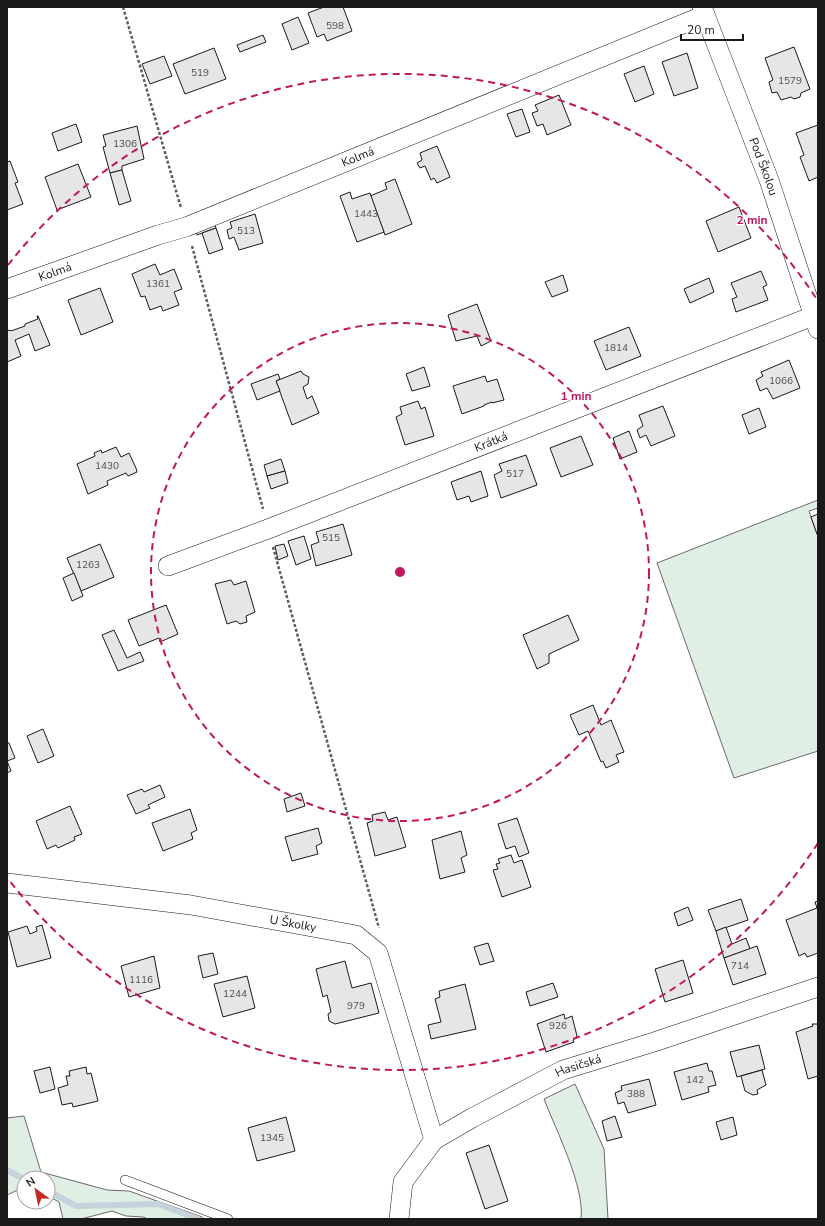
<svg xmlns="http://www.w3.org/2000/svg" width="825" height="1226" viewBox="0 0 825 1226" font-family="'Nunito Sans',sans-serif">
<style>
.green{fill:#e0efe3;stroke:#6a6a6a}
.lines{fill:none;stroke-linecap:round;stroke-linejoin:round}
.stream{stroke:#c6d2dc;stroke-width:6}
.building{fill:#e6e6e6;stroke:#1a1a1a}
.lane-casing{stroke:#1a1a1a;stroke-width:10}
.street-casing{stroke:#1a1a1a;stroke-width:20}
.path{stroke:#5f5f5f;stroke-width:2.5;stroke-dasharray:3 2;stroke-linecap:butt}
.lane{stroke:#fff;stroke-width:9}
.street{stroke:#fff;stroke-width:19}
.ring{fill:none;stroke:#c2185b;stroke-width:2;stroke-dasharray:7 5}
.labels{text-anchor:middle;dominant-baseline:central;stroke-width:3;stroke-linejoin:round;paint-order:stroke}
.number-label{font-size:10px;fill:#4d4d4d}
.street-label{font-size:12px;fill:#1a1a1a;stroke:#fff}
.centre{fill:#c2185b;stroke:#fff;stroke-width:2}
.ring-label{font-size:12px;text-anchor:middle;font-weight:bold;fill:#c2185b;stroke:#fff;stroke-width:3;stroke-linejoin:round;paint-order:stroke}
</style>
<rect width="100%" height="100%" fill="#fff"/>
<g class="green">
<path d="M818,500V508L809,511L818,537V751L734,778L657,563Z"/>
<path d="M575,1084L604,1149L608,1219H581C585,1187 556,1130 544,1099Z"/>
<path d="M24,1116L41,1172L107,1190L129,1191L202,1217V1219H148L143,1217L126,1216L112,1211L81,1219H63L59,1202L48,1196V1178H24V1187L7,1195V1118Z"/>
</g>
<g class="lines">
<g class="stream">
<path d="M7,1170L24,1179"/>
<path d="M48,1191L76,1206L158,1204L198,1219"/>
</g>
</g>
<g class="building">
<path d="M324,7H343L352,31L327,41L324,34L317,37L308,13Z"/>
<path d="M298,17L309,43L292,50L282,24Z"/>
<path d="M263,35L266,42L240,52L237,45Z"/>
<path d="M794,47L810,89L801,93L800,97L794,99L791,97L781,100L777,92L772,93L769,82L773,80L765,58Z"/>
<path d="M214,48L226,79L185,94L173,64Z"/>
<path d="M687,53L698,88L674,96L662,62Z"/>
<path d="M164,56L172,76L150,84L142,64Z"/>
<path d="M644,66L654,94L635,102L624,74Z"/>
<path d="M559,95L571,125L547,135L543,124L537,126L532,113L538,111L535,105Z"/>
<path d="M522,109L530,132L516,137L507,114Z"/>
<path d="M76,124L82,142L58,151L52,133Z"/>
<path d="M818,125V177L809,181L800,157L804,155L796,133Z"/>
<path d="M137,126L144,159L122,166V170L110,173L103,147L106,146L103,135Z"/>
<path d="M437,146L450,177L437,183L434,178L431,180L425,166L420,168L417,163L422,160L420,153Z"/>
<path d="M10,161L18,182L15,183L23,204L7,210V162Z"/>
<path d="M78,164L91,197L57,210L45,177Z"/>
<path d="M122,170L131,201L119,205L110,173Z"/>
<path d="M395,179L412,224L385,235L370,196L387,189L385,183Z"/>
<path d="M350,192L352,199L370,193L384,232L357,242L340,196Z"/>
<path d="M739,207L751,238L718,252L706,221Z"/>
<path d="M255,214L263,243L239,250L234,237L229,239L227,230L232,228L230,222Z"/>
<path d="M213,219L216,228L197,235L194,226Z"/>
<path d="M216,228L223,249L209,254L202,233Z"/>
<path d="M155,264L160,275L174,269L182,289L174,292L179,305L163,311L161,306L150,310L145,296L141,297L132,274Z"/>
<path d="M761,271L767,285L763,287L768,300L736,312L732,299L737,297L731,283Z"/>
<path d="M563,275L568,291L552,297L545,282Z"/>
<path d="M709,278L714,292L690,303L684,289Z"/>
<path d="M100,288L113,322L81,335L68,300Z"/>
<path d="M477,304L491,341L481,346L477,336L456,341L448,315Z"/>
<path d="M37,316H38L50,345L35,351L29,334L15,340L21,356L7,362V331L10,330L11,331L25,326V324L38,319Z"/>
<path d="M629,327L641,356L606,370L594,341Z"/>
<path d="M789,360L800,388L773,399L767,388L760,391L756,380L763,376L761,372Z"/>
<path d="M424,367L430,386L412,391L406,374Z"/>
<path d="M301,371L303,374L309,377L308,384L303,387L307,399L312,396L319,413L292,425L276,381Z"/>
<path d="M278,374L280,379L276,381L280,391L257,400L251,384Z"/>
<path d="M485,376L487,382L497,379L504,400L492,403V402L484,405V406L462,414L453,386Z"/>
<path d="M418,401L421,409L425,407L434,436L405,445L396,417L402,414L400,407Z"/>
<path d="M663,406L675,436L651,446L646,435L640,438L637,430L643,426L639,415Z"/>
<path d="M759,408L766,427L749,434L742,415Z"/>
<path d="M629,431L637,452L620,459L613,438Z"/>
<path d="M581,436L593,465L561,477L550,448Z"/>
<path d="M116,447L121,457L129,453L136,468L137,472L128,476L126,473L107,481L108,485L88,494L77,464L95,456L94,453L101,450L102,453Z"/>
<path d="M526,455L537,485L501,498L494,475L502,471L499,464Z"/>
<path d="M281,459L285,471L267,476L264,465Z"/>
<path d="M285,471L288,483L271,489L267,476Z"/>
<path d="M481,471L488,496L471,502L469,496L457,500L451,482Z"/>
<path d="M818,514V534H817L811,517Z"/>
<path d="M343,524L352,555L316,566L311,545L319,542L316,532Z"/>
<path d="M304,536L311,559L296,565L288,541Z"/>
<path d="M100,544L114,577L81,591L67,558Z"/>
<path d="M284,544L288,556L278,560L275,546Z"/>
<path d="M74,573L83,596L72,601L63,578Z"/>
<path d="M231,580L234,585L246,581L255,612L246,616L247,622L240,624L236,621L227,624L215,584Z"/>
<path d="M166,605L178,634L160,642L159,638L139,646L128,620Z"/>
<path d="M568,615L579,640L549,654V663L537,669L523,635Z"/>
<path d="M114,630L127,658L140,652L144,661L118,671L102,635Z"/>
<path d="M593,705L601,725L611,720L624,752L616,755L619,762L606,768L603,761L601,762L588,731L579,735L570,715Z"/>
<path d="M43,729L54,756L38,763L27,736Z"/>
<path d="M7,743H9L15,758L7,761L11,771L7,773Z"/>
<path d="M160,785L165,797L148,805L150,808L136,814L127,795L142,789L144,792Z"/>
<path d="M301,793L305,806L287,812L284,799Z"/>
<path d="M70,806L82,834L74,837L75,840L58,848L56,845L47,849L36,821Z"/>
<path d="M190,809L197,830L191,833L193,839L163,851L152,823Z"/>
<path d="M385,812L388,820L397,817L406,847L375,856L367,823L373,821L372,815Z"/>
<path d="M517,818L529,853L519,857L515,846L506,849L498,824Z"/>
<path d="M318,828L322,843L316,846L318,854L292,861L285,837Z"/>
<path d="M461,831L467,855L461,858L465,872L440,879L432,840Z"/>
<path d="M511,855L514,863L522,860L531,887L502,897L493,870L498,869L496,864L500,863L498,859Z"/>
<path d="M741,899L748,920L716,931L708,910Z"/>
<path d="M818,901V953L807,957L805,953L799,956L786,920L817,908L815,902Z"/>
<path d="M688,907L693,920L678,926L674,913Z"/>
<path d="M42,925L51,958L17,967L8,932L27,926L30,934L37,931L36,927Z"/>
<path d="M726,927L732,944L746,938L750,949L724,958L716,931Z"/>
<path d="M488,943L494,961L480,965L474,947Z"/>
<path d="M757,946L766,974L733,985L724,958Z"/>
<path d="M213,953L218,974L203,978L198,956Z"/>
<path d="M154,956L160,988L129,997L121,966Z"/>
<path d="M683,960L693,993L665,1002L655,969Z"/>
<path d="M345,961L352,988L371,983L379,1013L335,1024L329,1021L328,1014L331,1012L327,995L323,997L316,969Z"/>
<path d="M247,976L255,1008L223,1017L214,984Z"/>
<path d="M553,983L558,997L530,1006L526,992Z"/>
<path d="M465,984L476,1029L431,1039L428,1025L441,1022L435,999L440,997L439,991Z"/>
<path d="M564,1014L565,1019L572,1016L577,1036L573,1040L574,1042L546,1052L537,1024Z"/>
<path d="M812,1024H818V1076L808,1079L796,1032L813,1026Z"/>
<path d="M759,1045L765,1069L737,1077L730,1052Z"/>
<path d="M707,1063L709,1071H712L716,1085L708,1087L709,1092L682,1100L674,1072Z"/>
<path d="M50,1067L55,1089L40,1093L34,1071Z"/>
<path d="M86,1067L87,1074L91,1073L98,1101L73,1107L72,1103L62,1105L58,1088L68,1085L66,1076H70L69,1071Z"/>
<path d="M762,1070L766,1085L757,1090L758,1094L753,1095L745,1091L741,1076Z"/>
<path d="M649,1079L656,1105L628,1113L624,1102L618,1104L615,1093L622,1090L621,1086Z"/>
<path d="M615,1116L622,1137L607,1141L602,1121Z"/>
<path d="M286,1117L295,1151L257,1161L248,1128Z"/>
<path d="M733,1117L737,1135L721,1140L716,1122Z"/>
<path d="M489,1145L508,1201L485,1209L466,1153Z"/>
</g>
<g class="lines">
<g class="lane-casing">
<path id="lane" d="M125,1180L228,1219"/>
</g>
<g class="street-casing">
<g id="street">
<path id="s1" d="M702,7L769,180L818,329"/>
<path id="s2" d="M7,289L158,235L186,227L705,15"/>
<path id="s3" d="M168,566L268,529L813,316"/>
<path id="s4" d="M7,883L191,905L356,935L378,953L434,1140"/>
<path id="s5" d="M399,1219L403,1182L434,1140L472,1118L563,1070L654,1042L818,987"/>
</g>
</g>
<g class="path">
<path d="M123,7L181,208"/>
<path d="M192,246L263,509"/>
<path d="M273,547L379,928"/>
</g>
<use href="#lane" class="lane"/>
<use href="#street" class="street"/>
</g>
<g class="ring">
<circle cx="400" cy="572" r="249"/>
<path d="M818 843A498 498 0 0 1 8 879M8 265A498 498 0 0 1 818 301"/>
</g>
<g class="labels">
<g class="number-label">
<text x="335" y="26">598</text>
<text x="200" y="73">519</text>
<text x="790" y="81">1579</text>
<text x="125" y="144">1306</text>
<text x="366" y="214">1443</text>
<text x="246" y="231">513</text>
<text x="158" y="284">1361</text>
<text x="616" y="348">1814</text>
<text x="781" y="381">1066</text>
<text x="107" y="466">1430</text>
<text x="515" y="474">517</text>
<text x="331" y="538">515</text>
<text x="88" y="565">1263</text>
<text x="740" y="966">714</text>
<text x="141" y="980">1116</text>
<text x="235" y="994">1244</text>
<text x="356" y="1006">979</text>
<text x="558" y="1026">926</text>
<text x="695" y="1080">142</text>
<text x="636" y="1094">388</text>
<text x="272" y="1138">1345</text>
</g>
<g class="street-label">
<text stroke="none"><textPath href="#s2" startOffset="375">Kolmá</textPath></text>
<text stroke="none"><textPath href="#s1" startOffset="171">Pod Školou</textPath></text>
<text stroke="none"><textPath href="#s2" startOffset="51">Kolmá</textPath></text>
<text stroke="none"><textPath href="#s3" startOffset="346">Krátká</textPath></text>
<text stroke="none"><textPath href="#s4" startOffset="289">U Školky</textPath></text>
<text stroke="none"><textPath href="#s5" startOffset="252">Hasičská</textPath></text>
</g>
</g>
<circle cx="400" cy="572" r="6" class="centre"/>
<g class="ring-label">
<text x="752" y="224">2 min</text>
<text x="576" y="400">1 min</text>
</g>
<rect width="825" height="1226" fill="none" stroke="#1a1a1a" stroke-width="16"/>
<g transform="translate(36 1190) rotate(327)"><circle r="19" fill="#ffffff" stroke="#a3a3a3"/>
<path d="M0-3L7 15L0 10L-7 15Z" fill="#c62828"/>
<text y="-6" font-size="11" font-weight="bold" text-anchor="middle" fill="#1a1a1a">N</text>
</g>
<path d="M681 34v6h62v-6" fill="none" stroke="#1a1a1a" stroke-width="2"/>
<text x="687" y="34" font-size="12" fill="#1a1a1a" stroke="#ffffff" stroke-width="3" paint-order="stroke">20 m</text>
</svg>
